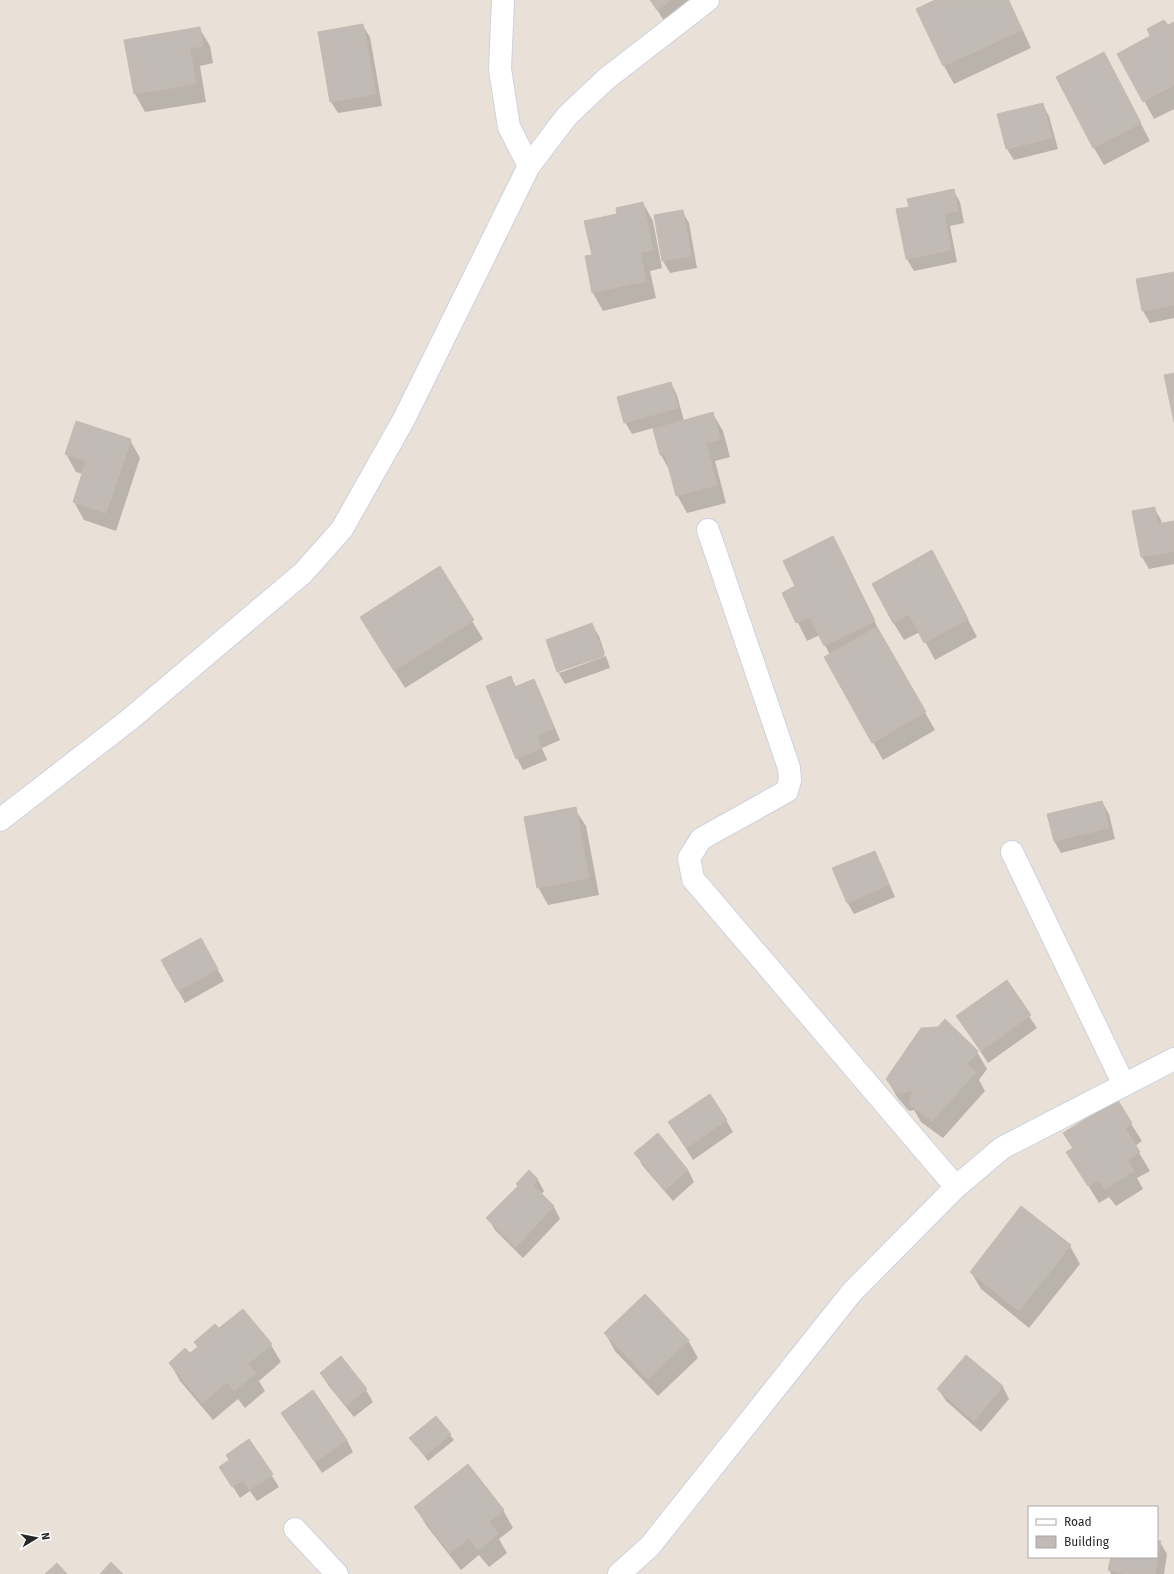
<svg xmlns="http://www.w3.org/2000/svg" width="1174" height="1574" viewBox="0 0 1174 1574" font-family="'Fira Sans',sans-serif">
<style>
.shadow{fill:#0003}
.building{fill:#c1bab5;stroke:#c4bcb2}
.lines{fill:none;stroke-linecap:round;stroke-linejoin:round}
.minor-casing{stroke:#cdd2df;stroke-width:24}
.minor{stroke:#fff;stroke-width:22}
</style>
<rect width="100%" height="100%" fill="#e9e0d8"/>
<g class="shadow">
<path d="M651,0H695L664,21Z"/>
<path d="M938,0H1009L1031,48L954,84L944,66L917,9Z"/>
<path d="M1174,23V109L1154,119L1119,54Z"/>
<path d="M363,26L370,37L382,106L338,113L331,102Z"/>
<path d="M200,29L210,46L213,63L200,66L206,102L145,112L135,94L126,41Z"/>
<path d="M1104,53L1150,141L1104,165L1094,148Z"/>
<path d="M1043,105L1049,116L1058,149L1014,160L1007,149Z"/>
<path d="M953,190L960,202L964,223L950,226L957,262L914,271L907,259L897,210L910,207Z"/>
<path d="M643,203L653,221L662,268L650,271L656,298L603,311L593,293L586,257L593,255L618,215Z"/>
<path d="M682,211L689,223L697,268L670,273L663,261L655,216Z"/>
<path d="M1174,273V318L1150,323L1143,311Z"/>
<path d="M671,383L677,395L684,421L713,414L723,431L730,457L715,461L726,503L687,513L677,495L671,473L661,455L653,428L632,434L625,422Z"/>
<path d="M130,440L140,458L116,531L84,520L74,502L83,474L76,472L66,454Z"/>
<path d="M1154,508L1161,520L1162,524L1174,522V564L1149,569L1142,557Z"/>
<path d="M832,538L843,555L883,639L935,730L883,760L825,658L830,655L820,635L807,641L783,593L797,587Z"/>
<path d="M440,568L483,639L405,688L372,635Z"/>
<path d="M942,569L977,637L935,660L920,632L904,640L893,622Z"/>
<path d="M592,625L599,636L605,654L559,671V673L606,656L610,668L565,684L558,672L547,641Z"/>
<path d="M511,677L516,687L534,680L540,692L560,740L542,748L547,760L523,770L517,758Z"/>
<path d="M1102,802L1109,814L1115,839L1061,853L1054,841Z"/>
<path d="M575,809L586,826L599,895L548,905L538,887Z"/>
<path d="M874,852L881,864L895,897L854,914L847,902Z"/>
<path d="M201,939L224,981L185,1003L162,961Z"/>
<path d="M1006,982L1037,1028L988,1063L958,1017Z"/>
<path d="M977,1052L987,1069L979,1080L985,1091L943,1138L921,1122L914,1110L909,1111L897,1097L887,1079Z"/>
<path d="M1116,1100L1142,1141L1135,1146L1150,1171L1137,1178L1143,1189L1116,1206L1109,1197L1099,1203L1068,1153L1073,1149L1064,1134Z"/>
<path d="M726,1120L733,1132L693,1160L670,1123Z"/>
<path d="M657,1135L688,1170L694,1182L673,1201L642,1165L636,1153Z"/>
<path d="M529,1171L538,1180L544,1191L541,1195L554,1207L560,1219L523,1258L495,1230L488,1218L518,1186Z"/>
<path d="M1070,1246L1080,1264L1029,1328L981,1289L971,1272Z"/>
<path d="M219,1330L271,1345L281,1362L259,1381L265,1391L245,1408L238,1399L213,1420L180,1381L170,1363L189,1355L198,1348L195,1342Z"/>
<path d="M605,1333L688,1340L698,1358L658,1396L615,1351Z"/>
<path d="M967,1356L1003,1387L1009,1399L981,1432L946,1401L939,1390Z"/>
<path d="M341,1358L366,1390L373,1402L354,1417L328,1385L321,1373Z"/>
<path d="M282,1413L347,1440L353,1452L322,1473Z"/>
<path d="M436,1417L454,1440L428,1461L411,1438Z"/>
<path d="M249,1440L279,1487L257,1501L250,1491L240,1498L228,1479L230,1461Z"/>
<path d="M416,1508L503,1510L513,1528L499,1539L507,1553L489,1567L479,1555L461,1570L426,1525Z"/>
<path d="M1157,1542H1160L1167,1554L1164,1574H1111L1109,1570L1112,1557H1157Z"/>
</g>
<g class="building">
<path d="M650,0H671L657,10Z"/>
<path d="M935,0H1008L1022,30L943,66L916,9Z"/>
<path d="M1164,20L1168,25L1174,22V85L1143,102L1117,54L1150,36L1147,29Z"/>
<path d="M363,24L376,94L330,102L318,32Z"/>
<path d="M200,27L203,46L190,48L196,84L134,94L124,40Z"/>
<path d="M1104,52L1141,123L1093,148L1056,77Z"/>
<path d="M1043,103L1052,138L1006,149L997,114Z"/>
<path d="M954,189L958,211L944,214L951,250L906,259L896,209L909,207L907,199Z"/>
<path d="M643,202L653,250L640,253L646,281L592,293L585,256L592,255L584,221L617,214L616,208Z"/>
<path d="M683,210L691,256L662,261L654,215Z"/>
<path d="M1174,272V305L1142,311L1136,279Z"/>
<path d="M1174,373V422L1164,375Z"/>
<path d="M671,382L678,408L624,423L617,397Z"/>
<path d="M713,412L720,439L706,443L717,485L676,496L665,454L660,455L653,429Z"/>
<path d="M76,421L131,439L106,513L73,502L86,461L65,454Z"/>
<path d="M1155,507L1157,524L1174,521V551L1141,557L1132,511Z"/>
<path d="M833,536L875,621L824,646L810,617L796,623L782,593L795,586L783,561Z"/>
<path d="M932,550L968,619L924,643L909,614L893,623L872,584Z"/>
<path d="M440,566L474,620L394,671L360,617Z"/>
<path d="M592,623L604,656L557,672L546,640Z"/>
<path d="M877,627L926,712L872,743L824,657Z"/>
<path d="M511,676L515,687L534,679L554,728L537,736L541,748L516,759L486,686Z"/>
<path d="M1102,801L1109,828L1054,841L1047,814Z"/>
<path d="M576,807L589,878L537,888L524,817Z"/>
<path d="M875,851L889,885L847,903L832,868Z"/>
<path d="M201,938L218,969L178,991L161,960Z"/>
<path d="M1007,980L1031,1015L981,1051L956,1016Z"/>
<path d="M945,1019L978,1051L967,1064L976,1072L932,1121L909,1104L913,1090L898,1094L886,1079L921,1028L938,1027Z"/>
<path d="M710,1094L727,1120L686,1148L668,1122Z"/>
<path d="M1117,1099L1132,1123L1125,1128L1140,1152L1128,1160L1134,1171L1105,1189L1098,1180L1088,1186L1066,1152L1073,1148L1063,1133Z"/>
<path d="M658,1133L688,1170L665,1190L634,1153Z"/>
<path d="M529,1170L538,1179L533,1185L554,1206L516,1247L486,1218L518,1186L516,1184Z"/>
<path d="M1021,1206L1071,1245L1019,1311L970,1272Z"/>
<path d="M645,1294L689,1340L648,1379L604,1333Z"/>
<path d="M243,1309L272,1344L248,1364L256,1373L234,1391L227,1382L202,1403L169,1363L185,1348L190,1353L198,1347L194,1342L215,1324L219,1328Z"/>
<path d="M966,1355L1003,1386L974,1421L937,1389Z"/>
<path d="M341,1356L367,1389L346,1406L320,1373Z"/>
<path d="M313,1390L347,1440L315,1462L281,1413Z"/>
<path d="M436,1416L451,1434L425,1456L409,1438Z"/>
<path d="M249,1439L273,1474L249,1490L243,1480L232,1487L219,1467L229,1460L226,1455Z"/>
<path d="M468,1464L504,1510L489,1522L498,1534L478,1550L469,1538L450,1553L414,1507Z"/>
<path d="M1157,1541H1161L1155,1574H1126L1108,1570L1111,1557H1157Z"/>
<path d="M111,1562L123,1574H100Z"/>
<path d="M57,1563L67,1574H45Z"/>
</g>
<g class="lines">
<g class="minor-casing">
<g id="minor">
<path d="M503,0L500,69L509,127L529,166"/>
<path d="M708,530L789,768L790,780L787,791L701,839L689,858L693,879L956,1187"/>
<path d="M0,820L129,720L303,573L342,529L404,419L529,166L567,116L606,79L708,0"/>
<path d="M1012,852L1124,1085"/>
<path d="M295,1529L337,1574"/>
<path d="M619,1574L650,1546L852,1292L956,1187L1002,1148L1174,1059"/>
</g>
</g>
<use href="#minor" class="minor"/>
</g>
<rect x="1028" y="1506" width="130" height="52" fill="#ffffff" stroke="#a8a8a8"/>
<rect x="1036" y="1519" width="20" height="6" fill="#ffffff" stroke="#a8a8a8"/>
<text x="1064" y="1526" font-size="12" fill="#262626">Road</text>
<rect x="1036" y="1536" width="20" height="12" fill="#c1bab5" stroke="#a8a8a8"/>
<text x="1064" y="1546" font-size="12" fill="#262626">Building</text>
<g transform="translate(36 1538) rotate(80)" stroke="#ffffff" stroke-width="3" paint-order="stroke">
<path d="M0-3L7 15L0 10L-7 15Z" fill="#262626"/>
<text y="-6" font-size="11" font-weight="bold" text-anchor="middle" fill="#262626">N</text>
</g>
</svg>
